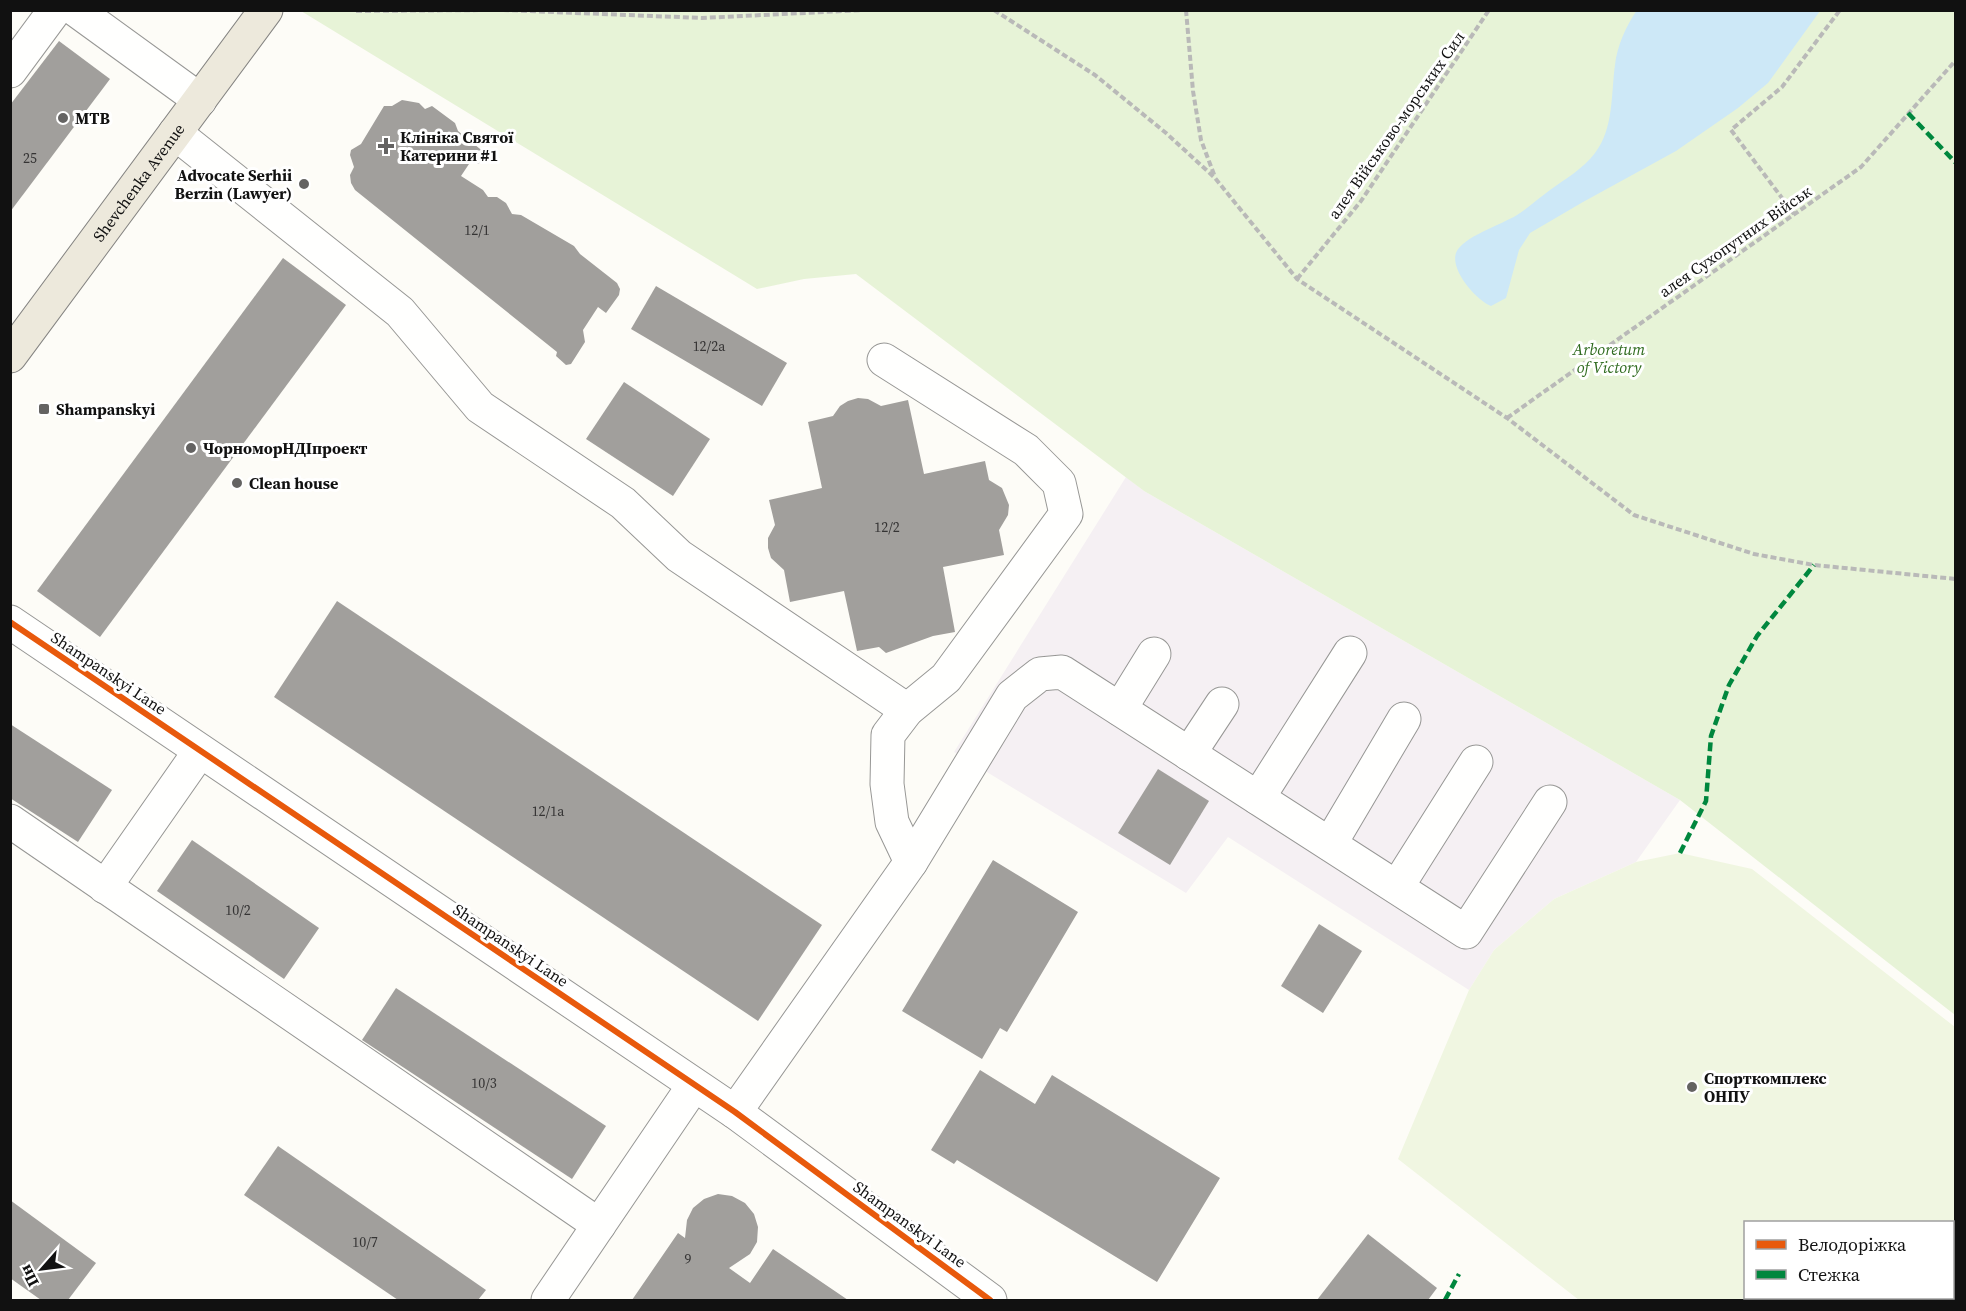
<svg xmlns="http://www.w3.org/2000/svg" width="1966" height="1311" viewBox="0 0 1966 1311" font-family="'Source Serif 4',serif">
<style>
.industrial{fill:#f5f0f3}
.green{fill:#e7f3d7}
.pitch{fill:#f0f6e1;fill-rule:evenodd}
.water{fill:#cde8f7}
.building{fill:#a19f9c}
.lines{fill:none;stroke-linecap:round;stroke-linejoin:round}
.minor-casing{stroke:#979795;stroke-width:35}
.major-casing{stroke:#858482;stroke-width:35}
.path{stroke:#b9b9b8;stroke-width:4;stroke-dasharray:6 3;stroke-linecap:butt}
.minor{stroke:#fffffe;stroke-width:33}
.major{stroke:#ede9dc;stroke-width:33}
.quiet{stroke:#00873e;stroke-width:4.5;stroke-dasharray:9 4.5;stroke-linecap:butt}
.cycleway-casing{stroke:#fff;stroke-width:10}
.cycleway{stroke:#e8590c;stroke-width:6}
.poi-dot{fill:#646362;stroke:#fff;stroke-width:2}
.labels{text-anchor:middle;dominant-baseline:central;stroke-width:6;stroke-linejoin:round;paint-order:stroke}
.number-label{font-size:14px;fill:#353434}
.poi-label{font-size:16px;font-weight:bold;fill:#111;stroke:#fff;text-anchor:start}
.street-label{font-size:16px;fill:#111;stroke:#fff}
.park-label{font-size:16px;font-style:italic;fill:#2f6b1f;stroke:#fff}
</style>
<rect width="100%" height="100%" fill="#fdfcf7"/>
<path class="industrial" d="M1126,477L1144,491L1680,800L1636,862L1554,899L1494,950L1469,990L1228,837L1186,893L954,752Z"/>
<path class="green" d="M301,11H1955V1015L1680,800L1144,491L856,274L804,279L757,289Z"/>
<path class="pitch" d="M1680,853L1752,869L1955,1027V1300H1579L1398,1159L1469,990L1494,950L1554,899L1636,862ZM1746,1222H1952V1298H1746Z"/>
<path class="water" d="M1637,10L1820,11L1768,83L1738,108L1676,151L1583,202L1530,233L1519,250L1506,298L1491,306C1476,300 1450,270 1456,253C1462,237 1501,225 1517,215C1528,208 1539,198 1550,190C1565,179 1583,169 1595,153C1614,129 1611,93 1615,65C1617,46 1626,26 1637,10Z"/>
<g class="building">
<path d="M59,41L110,79L10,212V105Z"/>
<path d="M402,100L419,103L425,109L432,106L455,123L458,131L485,153L484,160L478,164H469L461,176L483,190L488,197H497L506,203L512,214L521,215L574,246L580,254L617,283L620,289L619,295L606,313L598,307L583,330L585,342L571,364L566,365L556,356L557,352L355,190L351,183L350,175L354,167L350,155L351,150L361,144L384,106H392Z"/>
<path d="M283,258L346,305L100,637L37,591Z"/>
<path d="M656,286L787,363L762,406L631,329Z"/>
<path d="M624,382L710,439L673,496L586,439Z"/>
<path d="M858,398L868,399L881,406L908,400L924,474L985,461L989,480L1002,488L1009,505L1008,515L999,530L1004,555L943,567L955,632L933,636L886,653L879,647L857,651L844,591L790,602L784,570L771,558L768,548V538L775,525L769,500L822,488L808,422L833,416L840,406L848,401Z"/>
<path d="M337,601L822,925L758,1021L274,697Z"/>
<path d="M10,724L112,790L78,842L10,798Z"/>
<path d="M1158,769L1209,801L1170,865L1118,833Z"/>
<path d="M192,840L319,928L284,979L157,891Z"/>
<path d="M993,860L1078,912L1007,1032L1000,1028L982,1059L902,1011Z"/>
<path d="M1319,924L1362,951L1323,1013L1281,986Z"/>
<path d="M396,988L606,1126L572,1179L362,1040Z"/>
<path d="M980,1070L1035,1104L1052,1075L1220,1178L1157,1282L957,1160L954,1164L931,1150Z"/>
<path d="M278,1146L486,1290L478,1300H398L244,1195Z"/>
<path d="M718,1194L732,1196L745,1203L754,1214L758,1227L757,1242L750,1254L729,1268L750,1283L773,1249L848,1300H632L678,1233L685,1238L687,1220L693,1208L704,1199Z"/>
<path d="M10,1200L96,1263L68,1300H41L10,1278Z"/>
<path d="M1368,1234L1437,1288L1428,1300H1317Z"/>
</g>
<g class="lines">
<g class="minor-casing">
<g id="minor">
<path d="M76,10L200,100"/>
<path d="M10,71L55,10"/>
<path d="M175,133L400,312L480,407L623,503L679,556L907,710"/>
<path d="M884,360L1026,450L1059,483L1066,514L946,678L907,710L888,735L887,784L892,822L911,862"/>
<path d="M10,622L735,1112L990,1300"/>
<path d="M1120,709L1154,654"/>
<path d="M1189,754L1222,704"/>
<path d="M1258,798L1350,653"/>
<path d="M10,821L599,1225"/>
<path d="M1330,844L1404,719"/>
<path d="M105,887L200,751"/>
<path d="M1397,887L1476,762"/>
<path d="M735,1112L911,862L1012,696L1040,674L1062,672L1466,932L1550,802"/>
<path d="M548,1300L694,1085"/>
</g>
</g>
<g class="major-casing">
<g id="major">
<path id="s1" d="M10,356L266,10"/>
</g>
</g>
<g class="path">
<path d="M503,10L702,18L864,10"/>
<path d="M994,10L1095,75L1166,133L1215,178L1297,279L1507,418L1634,515L1754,554L1814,565L1956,579"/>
<path d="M1186,10L1193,91L1201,140L1215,177"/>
<path d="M356,11L492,10"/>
<path d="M1794,214L1731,130L1782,87L1840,10"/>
<path d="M1297,279L1361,201L1489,10"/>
<path d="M1507,418L1861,167L1956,60"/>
</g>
<use href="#minor" class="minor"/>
<use href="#major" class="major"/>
<g class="quiet">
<path d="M1908,113L1956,163"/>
<path d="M1680,853L1706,801L1711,736L1729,685L1757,636L1814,565"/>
<path d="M1445,1300L1459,1274"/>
</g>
<g class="cycleway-casing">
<path id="cycleway" d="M10,622L735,1112L990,1300"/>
</g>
<use href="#cycleway" class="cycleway"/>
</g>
<g class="poi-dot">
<circle cx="63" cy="118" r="6"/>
<path d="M383 137h6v6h6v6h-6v6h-6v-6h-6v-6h6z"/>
<circle cx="304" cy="184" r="6"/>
<rect x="38" y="403" width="12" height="12" rx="3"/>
<circle cx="191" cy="448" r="6"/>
<circle cx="237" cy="483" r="6"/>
<circle cx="1692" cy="1087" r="6"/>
</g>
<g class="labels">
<g class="number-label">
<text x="30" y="158">25</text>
<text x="477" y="230">12/1</text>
<text x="709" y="346">12/2а</text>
<text x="887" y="527">12/2</text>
<text x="548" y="811">12/1а</text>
<text x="238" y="910">10/2</text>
<text x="484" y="1083">10/3</text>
<text x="365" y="1242">10/7</text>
<text x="688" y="1259">9</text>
</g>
<g class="poi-label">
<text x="75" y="118">МТВ</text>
<text x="400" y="137">Клініка Святої<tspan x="400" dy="18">Катерини #1</tspan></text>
<text x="292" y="175" text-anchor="end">Advocate Serhii<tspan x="292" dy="18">Berzin (Lawyer)</tspan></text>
<text x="56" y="409">Shampanskyi</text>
<text x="203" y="448">ЧорноморНДІпроект</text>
<text x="249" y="483">Clean house</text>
<text x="1704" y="1078">Спорткомплекс<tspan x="1704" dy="18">ОНПУ</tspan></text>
</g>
<g class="street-label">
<text transform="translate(1396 125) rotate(-55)">алея Військово-морських Сил</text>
<text stroke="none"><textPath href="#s1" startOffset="216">Shevchenka Avenue</textPath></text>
<text transform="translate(1735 241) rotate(-35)">алея Сухопутних Військ</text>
<text transform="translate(109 673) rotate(34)">Shampanskyi Lane</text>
<text transform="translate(511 945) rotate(34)">Shampanskyi Lane</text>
<text transform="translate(910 1224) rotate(36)">Shampanskyi Lane</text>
</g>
<g class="park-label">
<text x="1609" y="349">Arboretum<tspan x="1609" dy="18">of Victory</tspan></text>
</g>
</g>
<rect width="1966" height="1311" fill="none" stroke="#111111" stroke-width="24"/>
<rect x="1744" y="1221" width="210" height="78" fill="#ffffff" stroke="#a0a0a0" stroke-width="1.5"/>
<rect x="1756" y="1240" width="30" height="9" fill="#e8590c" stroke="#a0a0a0" stroke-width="1.5"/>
<text x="1798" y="1251" font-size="18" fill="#111111">Велодоріжка</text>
<rect x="1756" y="1270" width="30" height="9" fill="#00873e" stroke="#a0a0a0" stroke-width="1.5"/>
<text x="1798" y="1281" font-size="18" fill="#111111">Стежка</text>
<g transform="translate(42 1269) rotate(242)" stroke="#ffffff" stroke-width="4.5" paint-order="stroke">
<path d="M0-4.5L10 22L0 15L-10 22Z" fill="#111111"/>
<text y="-9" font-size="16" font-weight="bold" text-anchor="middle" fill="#111111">Пн</text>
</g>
</svg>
